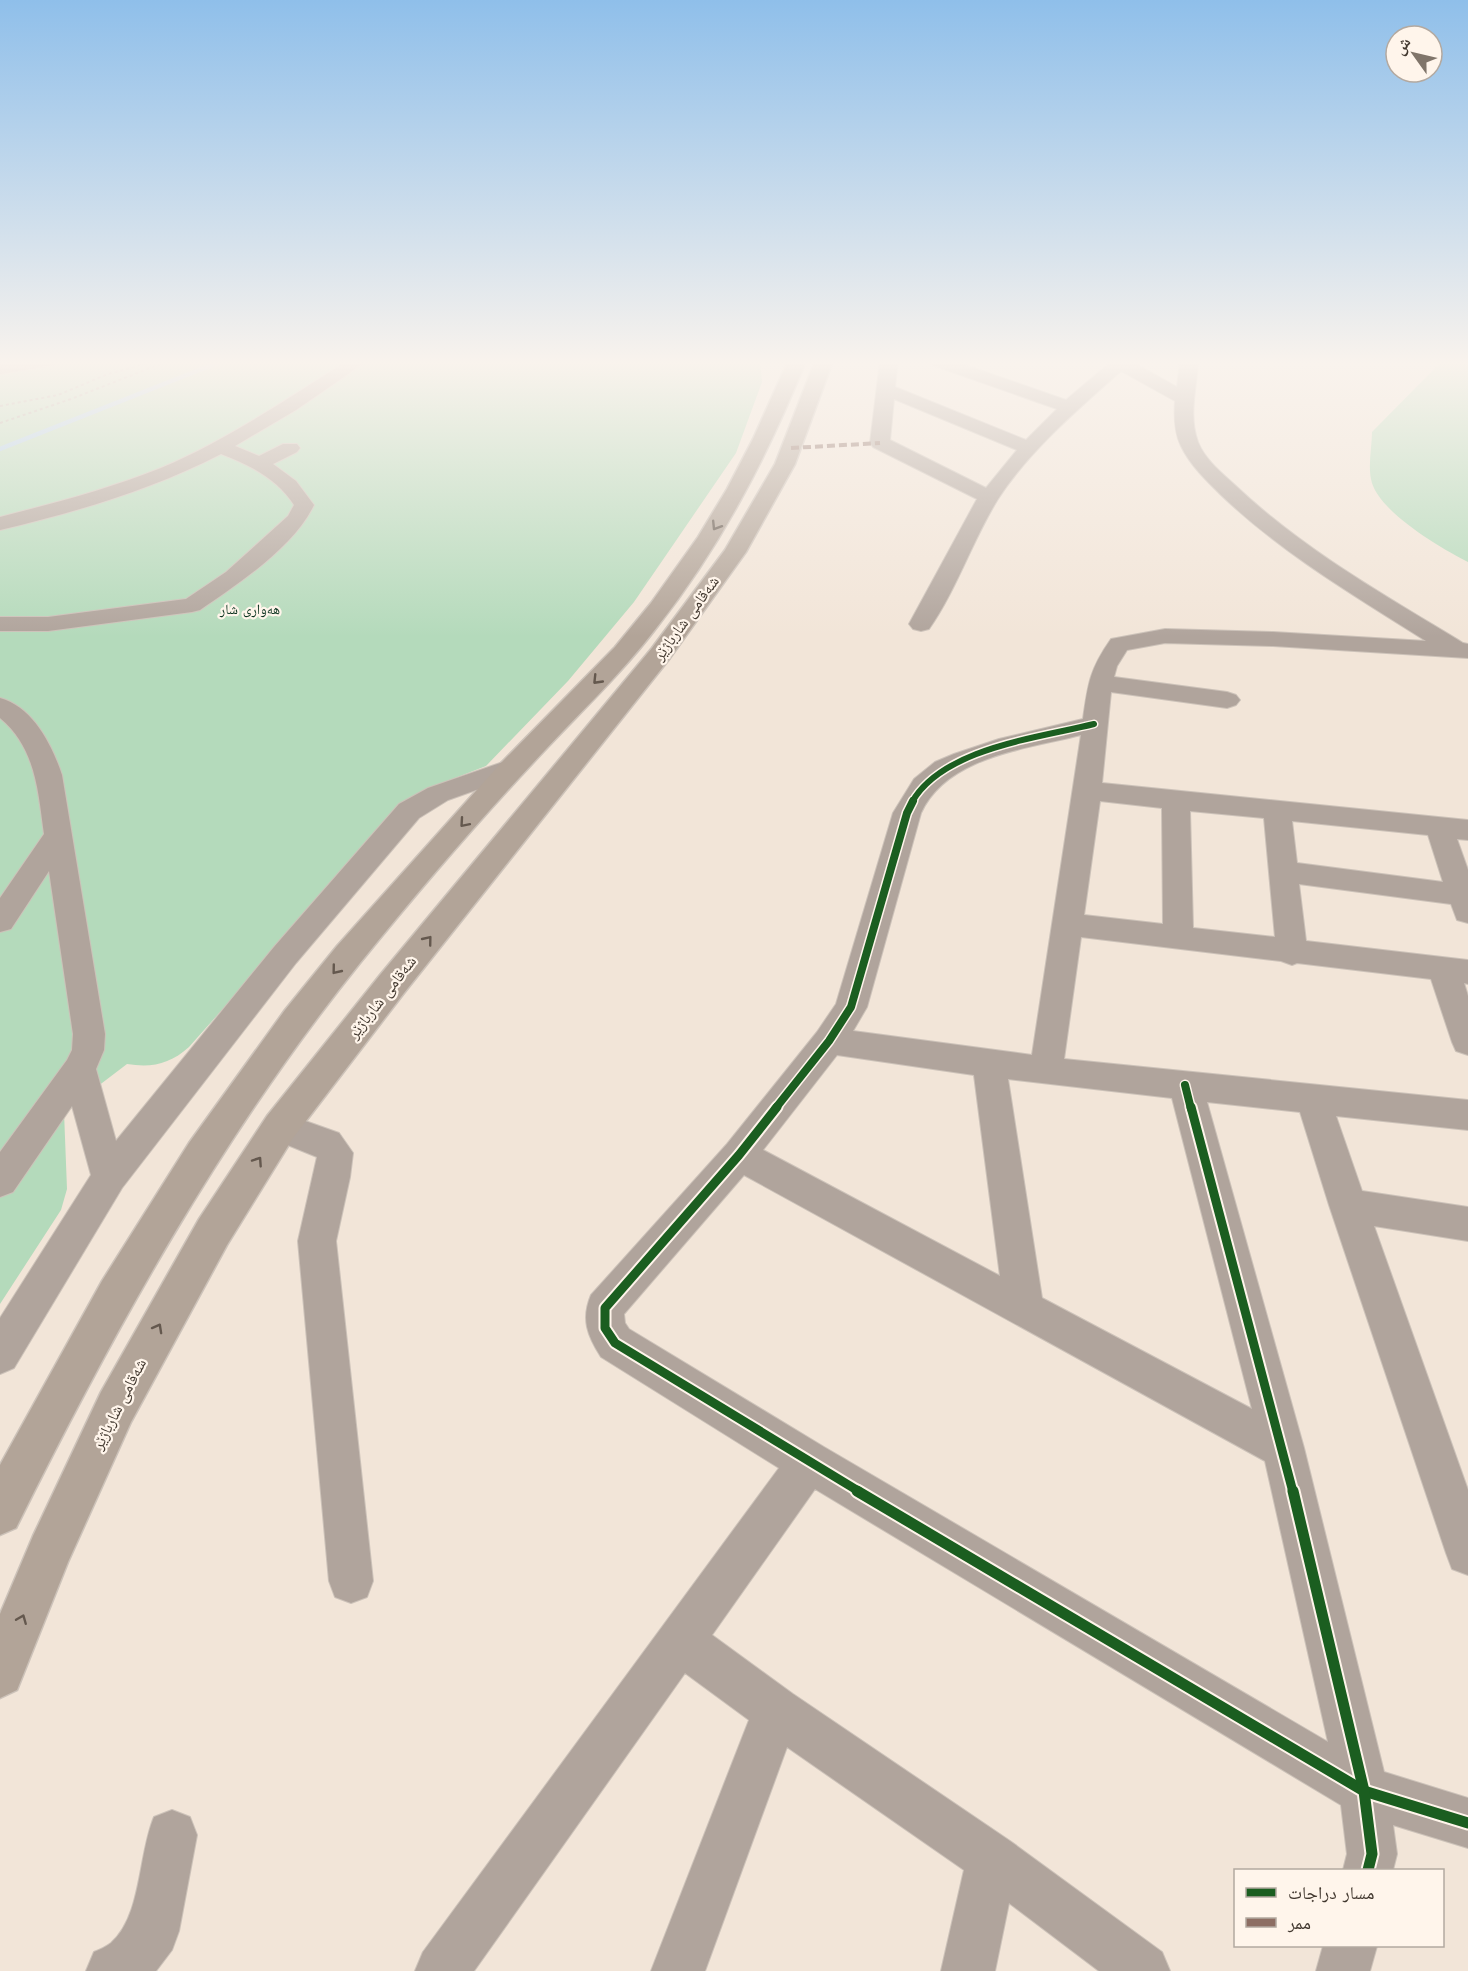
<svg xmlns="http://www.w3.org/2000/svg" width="1468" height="1971" viewBox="0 0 1468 1971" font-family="'Work Sans','Noto Naskh Arabic',sans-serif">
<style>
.green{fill:#b4dabb}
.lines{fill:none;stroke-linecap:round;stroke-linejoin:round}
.stream{stroke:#abd0ee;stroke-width:4.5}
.minor-casing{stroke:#ccc2b9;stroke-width:2}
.major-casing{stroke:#ccc2b9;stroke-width:3}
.path{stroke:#b3a9a1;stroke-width:2;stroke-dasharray:3 3;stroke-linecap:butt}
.minor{fill:#b0a49c;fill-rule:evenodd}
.major{fill:#b2a498;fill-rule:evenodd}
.quiet{stroke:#8d6e63;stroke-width:4;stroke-dasharray:8 4;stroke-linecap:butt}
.cycleway-far3-casing{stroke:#fff5eb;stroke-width:9}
.cycleway-far2-casing{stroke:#fff5eb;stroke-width:11}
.cycleway-far1-casing{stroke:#fff5eb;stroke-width:13}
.cycleway-casing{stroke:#fff5eb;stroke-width:15}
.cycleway-far3{stroke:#1b5e20;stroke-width:6}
.cycleway-far2{stroke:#1b5e20;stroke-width:8}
.cycleway-far1{stroke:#1b5e20;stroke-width:9}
.cycleway{stroke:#1b5e20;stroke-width:11}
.oneway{stroke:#64584e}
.labels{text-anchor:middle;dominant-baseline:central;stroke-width:4.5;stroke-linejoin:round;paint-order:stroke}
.far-park-label{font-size:14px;fill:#0a321e;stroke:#fff5eb}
.street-label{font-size:16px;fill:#42382f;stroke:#fff5eb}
</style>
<rect width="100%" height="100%" fill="#f2e5d8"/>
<g class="green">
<path d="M0,361H760L762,382L736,453L634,602L568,681L486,766L424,790L414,797L391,819L189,1047C170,1064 152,1068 127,1064L64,1112L67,1189L61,1210L0,1304Z"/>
<path d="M1442,361H1468V562C1440,548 1376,510 1371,479C1368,464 1372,446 1372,432Z"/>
</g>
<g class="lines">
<path class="stream" d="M0,449L222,361"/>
<g class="minor-casing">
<g id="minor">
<path d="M18,361H57L54,365L0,374V364Z"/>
<path d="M347,361H367L296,410L235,446L259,456L283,444H297L300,448L297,452L273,464L296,481L314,505C294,547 238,584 200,610L192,612L48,631H0V617H48L186,599L226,572L288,516L294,505C278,479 248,464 221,454C151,490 76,512 0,530V517C54,503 109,489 161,468C227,440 287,399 347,361Z"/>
<path d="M880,361H898L895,387L1026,440L1057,409L932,365L929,361H954L1066,400L1112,361H1131L1177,387L1180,361H1198C1197,388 1188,415 1198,442C1205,460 1223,474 1237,487C1304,550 1384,595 1463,643L1468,644V658L1273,646L1165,643L1127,650L1117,666L1114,677L1227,692L1236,695L1240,700L1236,705L1227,708L1111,692L1102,783L1468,820V840L1457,839L1468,870V923L1457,920L1451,904L1299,884L1306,941L1468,960V984L1464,983L1468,996V1055L1456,1051L1452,1042L1431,979L1297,963L1292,965L1281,961L1081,937L1064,1059L1468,1100V1130L1336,1116L1362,1191L1468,1207V1241L1374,1226L1468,1490V1575L1452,1569L1446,1553L1329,1205L1300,1112L1207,1102L1304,1448L1384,1772L1468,1798V1848L1393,1825L1397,1854L1393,1870H1343L1347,1854L1341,1805L815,1489L712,1635L793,1694L1010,1841L1162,1952L1170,1971H1099L1009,1903L995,1971H941L964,1870L787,1747L705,1971H651L749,1720L685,1673L474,1971H415L423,1952L779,1468L601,1357C587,1335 581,1319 591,1295L727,1144L817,1032L836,1004L893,813L914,779L935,762L954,754L999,739L1083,719C1088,683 1090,669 1111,639L1165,629L1273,632L1426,641C1355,596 1283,554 1221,495C1206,480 1190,465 1181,446C1174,432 1174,416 1175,401L1121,371C1078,409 1029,451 998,499C972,541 957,589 929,629L921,631L913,629L909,624L977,499L873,447L870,443ZM894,399L1017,450L986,488L890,440ZM1081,735L1032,1055L853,1031L867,1007L921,813C947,756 1027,749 1081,735ZM1100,801L1162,808L1163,924L1084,915ZM1190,811L1264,818L1275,937L1193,928ZM1292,821L1428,835L1443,882L1297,863ZM837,1055L974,1075L1000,1276L763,1150ZM1008,1079L1172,1098L1252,1409L1042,1298ZM744,1175L1265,1461L1328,1742L824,1447L629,1329L625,1323L624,1314Z"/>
<path d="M0,698C33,707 52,745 62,775L105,1034L104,1050L96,1069L116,1141L274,947L399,804L428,788L503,762L512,759L521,762L525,768L521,774L448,800L419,818L296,963L122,1188L14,1368L0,1374V1318L91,1175L72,1106L13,1192L0,1197V1152L67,1060L72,1050L73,1034L49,871L11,929L0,932V898L44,834C38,791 36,748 0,718Z"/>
<path d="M280,1112L339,1133L353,1153L350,1177L336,1241L373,1581L367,1597L351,1603L335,1597L329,1581L298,1241L317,1157L268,1137L263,1127L268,1117Z"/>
<path d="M172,1810L190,1817L197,1835L179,1931L172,1950L156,1971H86L94,1952C99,1950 106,1947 111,1943C142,1916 138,1855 154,1817Z"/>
<path d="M1323,1946H1377L1370,1971H1316Z"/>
</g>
</g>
<g class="major-casing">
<g id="major">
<path d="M788,361H806C767,457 721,546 657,627C620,676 574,718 532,764C472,828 415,895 360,963C221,1136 114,1330 16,1528L0,1535V1465L102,1281L189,1143L285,1010L337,946L501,763L615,647L651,603L698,537L727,489L753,439Z"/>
<path d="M815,361H833L795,464L746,552L670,658L404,993L293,1138L227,1245L131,1422L68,1562L17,1690L0,1698V1614L33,1536L101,1392L199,1219L267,1116L380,975L652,648L725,550L775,464Z"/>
</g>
</g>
<g class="path">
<path d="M0,406L58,395L108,374L157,361"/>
<path d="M0,423L71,399L168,361"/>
</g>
<use href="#minor" class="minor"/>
<use href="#major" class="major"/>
<path class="quiet" d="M791,448L880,443"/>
<g class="cycleway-far3-casing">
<path id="cycleway-far3" d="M912,802C943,748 1038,738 1094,724"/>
</g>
<g class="cycleway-far2-casing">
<g id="cycleway-far2">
<path d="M1185,1085L1191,1109"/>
<path d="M775,1109L829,1041L851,1007L907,813L913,801"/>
</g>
</g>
<g class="cycleway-far1-casing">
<g id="cycleway-far1">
<path d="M777,1107L739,1155L605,1308V1328L615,1343L860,1492"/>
<path d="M1191,1107L1293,1492"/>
</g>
</g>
<g class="cycleway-casing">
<g id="cycleway">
<path d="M857,1491L1364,1791L1468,1823"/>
<path d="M1293,1491L1364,1791L1372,1854L1368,1870"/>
</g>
</g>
<use href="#cycleway-far3" class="cycleway-far3"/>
<use href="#cycleway-far2" class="cycleway-far2"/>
<use href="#cycleway-far1" class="cycleway-far1"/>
<use href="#cycleway" class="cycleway"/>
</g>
<defs><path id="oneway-chevron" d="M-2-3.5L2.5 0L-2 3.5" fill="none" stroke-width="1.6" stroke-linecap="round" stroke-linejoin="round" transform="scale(1.5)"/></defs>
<g class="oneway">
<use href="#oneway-chevron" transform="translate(716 526) rotate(122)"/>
<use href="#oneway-chevron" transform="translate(597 680) rotate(134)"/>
<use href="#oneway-chevron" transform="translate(464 823) rotate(131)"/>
<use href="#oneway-chevron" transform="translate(428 940) rotate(-51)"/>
<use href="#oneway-chevron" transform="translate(336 970) rotate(129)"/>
<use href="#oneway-chevron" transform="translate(258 1161) rotate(-56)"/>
<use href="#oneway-chevron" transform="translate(158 1328) rotate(-61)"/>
<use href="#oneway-chevron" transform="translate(22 1619) rotate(-68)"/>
</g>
<linearGradient id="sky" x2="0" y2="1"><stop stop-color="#8fbfea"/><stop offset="0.57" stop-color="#f9f3ed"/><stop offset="1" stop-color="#f9f3ed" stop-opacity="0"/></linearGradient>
<rect width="1468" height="637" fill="url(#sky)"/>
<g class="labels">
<g class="far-park-label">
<text x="250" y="609">هەواری شار</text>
</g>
<g class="street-label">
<text transform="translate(686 618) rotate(-54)">شەقامی شارباژێر</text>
<text transform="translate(382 997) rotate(-52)">شەقامی شارباژێر</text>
<text transform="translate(119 1404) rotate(-63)">شەقامی شارباژێر</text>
</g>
</g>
<rect x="1234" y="1869" width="210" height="78" fill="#fff5eb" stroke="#b3a9a0" stroke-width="1.5"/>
<rect x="1246" y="1888" width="30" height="9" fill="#1b5e20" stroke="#b3a9a0" stroke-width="1.5"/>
<text x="1288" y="1899" font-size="18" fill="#42382f">مسار دراجات</text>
<rect x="1246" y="1918" width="30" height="9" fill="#8d6e63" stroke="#b3a9a0" stroke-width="1.5"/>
<text x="1288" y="1929" font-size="18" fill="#42382f">ممر</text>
<g transform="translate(1414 54) rotate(304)"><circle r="28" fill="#fff5eb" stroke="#b3a9a0" stroke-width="1.5"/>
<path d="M0-4.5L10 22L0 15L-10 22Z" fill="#80756a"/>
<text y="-9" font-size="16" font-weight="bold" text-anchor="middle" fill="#42382f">ش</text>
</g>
</svg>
